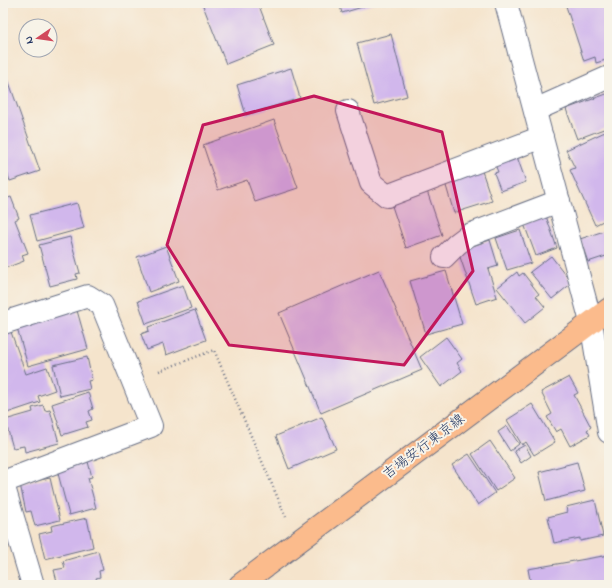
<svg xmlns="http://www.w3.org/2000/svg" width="612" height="588" viewBox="0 0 612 588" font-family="'Indie Flower','Klee One',sans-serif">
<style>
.building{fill:#d1b7ec}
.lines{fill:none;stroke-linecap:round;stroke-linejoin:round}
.minor-casing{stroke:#676e84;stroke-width:24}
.major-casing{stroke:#676e84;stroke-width:24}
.path{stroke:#676e84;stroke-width:2.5;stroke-dasharray:1 3;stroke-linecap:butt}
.minor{stroke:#fff;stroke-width:22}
.major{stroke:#fbbb8c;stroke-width:22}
.marked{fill:#c2185b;fill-opacity:0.2;stroke:#c2185b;stroke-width:3;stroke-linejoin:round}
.labels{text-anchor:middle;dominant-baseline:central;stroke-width:4;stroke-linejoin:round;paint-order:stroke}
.street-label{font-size:14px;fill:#1b2f5e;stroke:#f7f3e8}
</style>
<rect width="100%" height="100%" fill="#f7f3e8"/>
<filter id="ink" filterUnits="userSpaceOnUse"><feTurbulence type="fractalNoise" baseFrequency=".025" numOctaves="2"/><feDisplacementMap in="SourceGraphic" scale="8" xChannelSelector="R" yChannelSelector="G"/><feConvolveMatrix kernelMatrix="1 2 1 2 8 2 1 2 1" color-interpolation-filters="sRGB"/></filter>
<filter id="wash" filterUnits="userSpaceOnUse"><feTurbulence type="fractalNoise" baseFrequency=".012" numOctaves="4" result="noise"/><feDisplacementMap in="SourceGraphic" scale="16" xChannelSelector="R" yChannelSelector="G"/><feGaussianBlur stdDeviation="0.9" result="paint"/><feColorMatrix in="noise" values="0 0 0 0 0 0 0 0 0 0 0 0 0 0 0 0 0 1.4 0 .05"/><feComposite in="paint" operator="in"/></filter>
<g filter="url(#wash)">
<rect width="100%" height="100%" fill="#f5e4cc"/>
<g id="blocks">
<g class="building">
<path d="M202,3H258L274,45L226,64Z"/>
<path d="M339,3H376L342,13Z"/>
<path d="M565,3H609V59L596,63L595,57L584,61Z"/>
<path d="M391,34L407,96L374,105L357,43Z"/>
<path d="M3,65L40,171L10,181L3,161Z"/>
<path d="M291,68L300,98L246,115L237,85Z"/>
<path d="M609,93V127L577,139L566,109Z"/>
<path d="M274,120L298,188L255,202L247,180L218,190L203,145Z"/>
<path d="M607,131L609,135V218L595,225L570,170L575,168L566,150Z"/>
<path d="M516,154L526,182L501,191L494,173L498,172L494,162Z"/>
<path d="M481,168L492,201L454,213L444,179Z"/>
<path d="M427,191L442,235L406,248L391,203Z"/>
<path d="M11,197L19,218L15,220L28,253L22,255L24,261L3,269V200Z"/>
<path d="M77,203L84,228L37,241L30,215Z"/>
<path d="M546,216L557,248L536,256L524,224Z"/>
<path d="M520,230L531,263L507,270L496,238Z"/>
<path d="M607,230L609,237V255L588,262L580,239Z"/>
<path d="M70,237L80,273L76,274L77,279L50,286L39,245Z"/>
<path d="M490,240L498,266L488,269L497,297L476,304L458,251Z"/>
<path d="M166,246L179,281L149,292L137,257Z"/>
<path d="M551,256L572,283L552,299L530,272Z"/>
<path d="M379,270L422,370L321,413L279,313Z"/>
<path d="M446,271L462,324L426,334L410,281Z"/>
<path d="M517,272L519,276L523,273L539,294L536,296L545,307L525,323L497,288Z"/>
<path d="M183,285L191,308L146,324L138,301Z"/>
<path d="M76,307L88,349L28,366L16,324Z"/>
<path d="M195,310L206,340L166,355L163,344L147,350L141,334L149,331L148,327Z"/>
<path d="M11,332L26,374L47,367L55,390L38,396L40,402L4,414L3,411V334Z"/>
<path d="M446,337L462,359L457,363L462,371L441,387L420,357Z"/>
<path d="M87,357L92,380L88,381L90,389L60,396L53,365Z"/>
<path d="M569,377L578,393L574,395L591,427L587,430L590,435L570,446L561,429L556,432L547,417L552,414L541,392Z"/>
<path d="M88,392L93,409L89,411L92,420L86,422L88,427L62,435L52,404Z"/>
<path d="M532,404L555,442L534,455L526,442L522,445L507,420Z"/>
<path d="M43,405L45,411L50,410L59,443L25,452L24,446L13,448L5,420L33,412L32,408Z"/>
<path d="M322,417L336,449L289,469L276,436Z"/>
<path d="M507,426L519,444L510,451L498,432Z"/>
<path d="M490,441L515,478L496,491L472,454Z"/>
<path d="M525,445L531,456L521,463L514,451Z"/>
<path d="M469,454L495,493L478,505L452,465Z"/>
<path d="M87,458L92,477L88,478L96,508L69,515L56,466Z"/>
<path d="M577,462L585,491L546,501L539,472Z"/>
<path d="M50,478L60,520L35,526L31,511L26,512L20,484Z"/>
<path d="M595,500L603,536L580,541V538L554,543L548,517L567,512L566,507Z"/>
<path d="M87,518L93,547L45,559L39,534L52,531L51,526Z"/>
<path d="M98,551L103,570L99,571L100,577L96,578L98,585H58L54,570L65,568L63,561Z"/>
<path d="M609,555V585H531L528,569Z"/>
</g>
</g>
</g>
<g filter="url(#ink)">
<use href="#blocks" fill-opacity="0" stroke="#676e84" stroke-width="1"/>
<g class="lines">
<g class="minor-casing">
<g id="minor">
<path d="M506,3L591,322L609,432"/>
<path d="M535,110L609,77"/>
<path d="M348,111L371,183L387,196L542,137"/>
<path d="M444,257L457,244L469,235L559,201"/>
<path d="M3,323L88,296L102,305L151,426L3,482"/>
<path d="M3,484L33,585"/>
</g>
</g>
<g class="major-casing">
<path id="major" d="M240,585L609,309"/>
</g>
<path class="path" d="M159,371L214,350L286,517"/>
<use href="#minor" class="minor"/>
<use href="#major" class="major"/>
</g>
</g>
<path class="marked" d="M314,96L442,132L473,271L404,365L229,345L167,245L203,125Z"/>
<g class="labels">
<g class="street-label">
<text transform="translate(424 447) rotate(-37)">吉場安行東京線</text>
</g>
</g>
<rect width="612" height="588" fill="none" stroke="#f7f3e8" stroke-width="16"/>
<g transform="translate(38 38) rotate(257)"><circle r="19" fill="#f7f3e8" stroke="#9fa5b1"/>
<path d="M0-3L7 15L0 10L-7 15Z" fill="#d1495b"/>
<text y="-6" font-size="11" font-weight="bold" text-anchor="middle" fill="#1b2f5e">N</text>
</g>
</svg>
